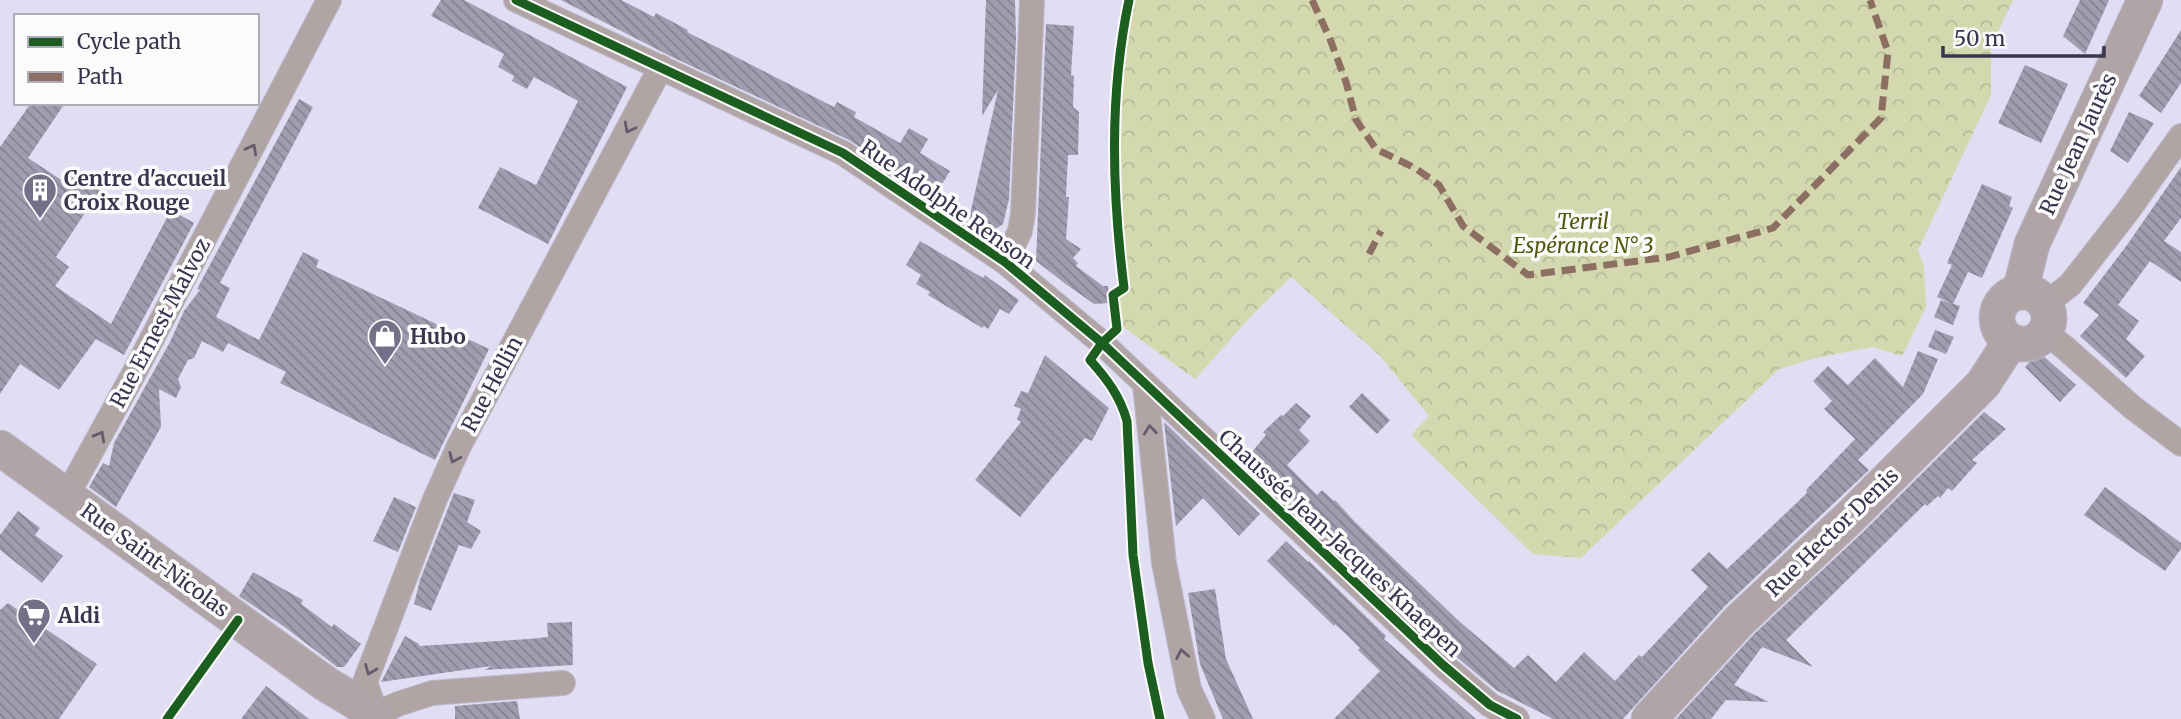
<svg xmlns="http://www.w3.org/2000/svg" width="2181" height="719" viewBox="0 0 2181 719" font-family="Merriweather,serif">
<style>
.forest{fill:url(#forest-crowns)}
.building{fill:url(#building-back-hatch)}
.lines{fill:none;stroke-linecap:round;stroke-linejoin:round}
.street-casing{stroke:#bdbacd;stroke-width:26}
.secondary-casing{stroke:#bdbacd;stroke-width:37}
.street{stroke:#b1a4a5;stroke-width:24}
.secondary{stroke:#b0a4a7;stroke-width:35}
.quiet{stroke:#8d6e63;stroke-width:7;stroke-dasharray:14 7;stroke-linecap:butt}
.cycleway-casing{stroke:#fbfbfb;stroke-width:13}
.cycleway{stroke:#1b5e20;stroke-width:9}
.oneway{stroke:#645c6c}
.labels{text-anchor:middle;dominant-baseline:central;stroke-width:7;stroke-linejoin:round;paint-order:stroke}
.street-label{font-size:21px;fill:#3a354e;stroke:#fbfbfb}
.poi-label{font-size:21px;font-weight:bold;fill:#3a354e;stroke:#fbfbfb;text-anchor:start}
.park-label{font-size:21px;font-style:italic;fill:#53580b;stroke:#fbfbfb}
</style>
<defs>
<pattern id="forest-crowns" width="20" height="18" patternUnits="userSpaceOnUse" patternTransform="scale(1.75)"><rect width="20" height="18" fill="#d4d8ae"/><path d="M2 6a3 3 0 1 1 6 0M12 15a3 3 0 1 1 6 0" fill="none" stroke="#b7ba97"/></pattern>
<pattern id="building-back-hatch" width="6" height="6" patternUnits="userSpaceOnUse" patternTransform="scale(1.75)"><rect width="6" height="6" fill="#a19db1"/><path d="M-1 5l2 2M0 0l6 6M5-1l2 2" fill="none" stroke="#848192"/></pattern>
</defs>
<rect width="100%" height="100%" fill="#e1ddf3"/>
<path class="forest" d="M1132,0H2013L1991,46V95L1918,250L1924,266L1926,307L1902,356L1872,347L1815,358L1779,369L1581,558L1533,554L1411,435L1429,416L1379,355L1291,277L1255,312L1195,379L1119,324L1120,82Z"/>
<g class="building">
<path d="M441,0H464L627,87L548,244L478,208L500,167L536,185L578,101L534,77L527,89L512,81L514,76L498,67L504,54L431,16Z"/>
<path d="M561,0H621L654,17L656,13L688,30L687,32L834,107L837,102L856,112L854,117L900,143L909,128L928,139L920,153L950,171L934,197L849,140L670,56Z"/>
<path d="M986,0H1015L1016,38L1009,199L1003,224L996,229L969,219L998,90L982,116Z"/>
<path d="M2080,0H2109L2085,54L2063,36Z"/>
<path d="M1046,24L1074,26L1071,75L1074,76L1073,107L1079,112L1078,155H1068L1066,197H1069L1066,239L1081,249L1073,258L1078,263L1076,266L1103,286H1108L1109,303L1094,304L1063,282L1036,261Z"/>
<path d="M2181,30V83L2161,113L2139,96Z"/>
<path d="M2025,65L2068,84L2041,143L1998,123Z"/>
<path d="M299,99L313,107L220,283L230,288L216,317L259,340L303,252L319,260L316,267L489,349L435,460L280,383L286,372L228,343L223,352L202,341L194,358L188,360L178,379L181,387L176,398L159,389L161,427L116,507L89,487L103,463L109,466L114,443L170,342L184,311L200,290L197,289Z"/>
<path d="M31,103H65L28,158L66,183L76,168L104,184L56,257L69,267L55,286L111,324L171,210L194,223L124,355L96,339L59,390L20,364L0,394V147Z"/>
<path d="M2129,112L2154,123L2128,163L2110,151Z"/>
<path d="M2181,167V218L2164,241L2181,252V282L2150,261L2118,305L2139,321L2126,339L2145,356L2126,378L2080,336L2099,315L2083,303L2127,245Z"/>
<path d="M1982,184L2012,197L2009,206L2013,208L1982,278L1968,272L1953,304L1937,297L1952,265L1947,263Z"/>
<path d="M920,241L983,278L985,275L1019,300L1009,314L1000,309L988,329L984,326L982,328L928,295L930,292L916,284L921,275L906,265Z"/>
<path d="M1941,300L1960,306L1953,325L1934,317Z"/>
<path d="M1935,330L1954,337L1946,354L1928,347Z"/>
<path d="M1918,351L1938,359L1923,394L1858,460L1869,470L1725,606L1623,719H1553L1496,690L1453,654L1277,485L1276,486L1246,459L1266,435L1263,432L1281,415L1283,416L1296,403L1311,416L1299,430L1310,441L1287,465L1317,495L1322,490L1334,501L1335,500L1355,522L1460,622L1514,668L1528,655L1556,682L1584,652L1615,681L1639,655L1642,657L1708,587L1691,570L1709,552L1727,569L1807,493L1806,490L1855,439L1824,409L1832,401L1813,381L1828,366L1848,385L1875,358L1903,387Z"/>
<path d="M2039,352L2076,385L2060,402L2025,367Z"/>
<path d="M1045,355L1109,408L1092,441L1085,438L1020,517L975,480L1021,422L1017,419L1021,409L1014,406L1021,391L1028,393Z"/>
<path d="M1362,393L1390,420L1377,434L1349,407Z"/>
<path d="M1984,412L2006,429L1972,460L1977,463L1952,491L1948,488L1940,498L1938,496L1927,506L1925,504L1786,640L1813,667L1762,647L1734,685L1769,702L1726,700L1711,719H1676L1754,634L1863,532Z"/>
<path d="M1164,422L1260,514L1239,536L1203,498L1176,526Z"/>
<path d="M2105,487L2181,543V549L2165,571L2084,515Z"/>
<path d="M454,493L475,500L467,522L481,531L471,549L459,545L431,611L414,604L420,580Z"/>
<path d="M394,497L416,507L398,552L373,541Z"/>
<path d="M18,511L40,528L35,535L63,556L42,583L0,550V535Z"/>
<path d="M1286,541L1308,562L1309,561L1386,636L1384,639L1476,719H1334L1380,671L1358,650L1360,648L1348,636L1335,624L1334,626L1267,561Z"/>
<path d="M253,572L303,600L301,604L316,615L332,627L334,624L361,644L344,667H337L286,628L239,596Z"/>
<path d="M1215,589L1226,659L1253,719H1223L1200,664L1188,593Z"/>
<path d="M8,603L97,664L59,719H0V610Z"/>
<path d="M572,622L573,665L485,670L491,666L381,682L405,636L419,644V646L529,639L548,637L547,623Z"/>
<path d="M266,686L309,719H241Z"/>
<path d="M517,701L520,719H455V706Z"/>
</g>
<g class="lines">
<g class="street-casing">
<g id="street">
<path d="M516,0L843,153L1005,262L1102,343L1443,665L1490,705L1517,719"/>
<path d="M1005,262L1020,231L1023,213L1032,0"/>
<path d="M2045,304L2070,285L2127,212L2181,136"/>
<path d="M2046,333L2064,347L2132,407L2181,444"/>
<path d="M1145,385L1164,563L1189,689L1203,719"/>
<path d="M65,495L76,479L133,375L329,0"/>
<path d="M563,683L432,693L398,704L376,714L365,682L435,499L459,446L661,67"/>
</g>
</g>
<g class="secondary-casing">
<g id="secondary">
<circle cx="2023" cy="318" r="26"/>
<path d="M2020,292L2032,244L2145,0"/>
<path d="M0,448L326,684L376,714L379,719"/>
<path d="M1649,719L1740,620L1849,518L1983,384L2005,350L2012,343"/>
</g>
</g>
<use href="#street" class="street"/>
<use href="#secondary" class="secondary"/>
<g class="quiet">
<path d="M1312,0L1330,39L1346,82L1356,120L1376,149L1415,168L1439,185L1463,226L1528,275L1669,257L1773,228L1881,118L1888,52L1870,0"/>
<path d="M1369,254L1381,231"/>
</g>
<g class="cycleway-casing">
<g id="cycleway">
<path d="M516,0L843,153L1005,262L1102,343L1443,665L1490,705L1517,719"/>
<path d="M1129,0C1109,95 1112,192 1124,288L1113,295L1117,329L1102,343L1090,360C1107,379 1120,396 1127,421L1133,555L1148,663L1160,719"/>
<path d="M167,719L238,620"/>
</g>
</g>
<use href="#cycleway" class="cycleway"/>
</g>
<defs><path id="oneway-chevron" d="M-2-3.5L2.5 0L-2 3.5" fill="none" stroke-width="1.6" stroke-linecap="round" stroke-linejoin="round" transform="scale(1.75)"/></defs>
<g class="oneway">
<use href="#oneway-chevron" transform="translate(629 128) rotate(118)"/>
<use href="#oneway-chevron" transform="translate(252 149) rotate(-62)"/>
<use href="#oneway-chevron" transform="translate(1150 430) rotate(-96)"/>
<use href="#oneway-chevron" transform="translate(100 436) rotate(-61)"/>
<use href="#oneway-chevron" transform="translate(454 458) rotate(114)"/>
<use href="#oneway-chevron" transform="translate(1182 654) rotate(-101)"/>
<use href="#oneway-chevron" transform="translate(370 670) rotate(112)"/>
</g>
<defs>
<g id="building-pin" transform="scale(1.75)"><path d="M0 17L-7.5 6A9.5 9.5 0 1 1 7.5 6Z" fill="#747088" stroke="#fbfbfb"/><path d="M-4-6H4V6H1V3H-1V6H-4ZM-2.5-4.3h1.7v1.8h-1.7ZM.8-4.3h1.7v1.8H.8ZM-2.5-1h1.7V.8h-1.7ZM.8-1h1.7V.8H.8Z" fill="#fff"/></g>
<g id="shop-pin" transform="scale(1.75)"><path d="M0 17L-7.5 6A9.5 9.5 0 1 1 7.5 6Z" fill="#747088" stroke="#fbfbfb"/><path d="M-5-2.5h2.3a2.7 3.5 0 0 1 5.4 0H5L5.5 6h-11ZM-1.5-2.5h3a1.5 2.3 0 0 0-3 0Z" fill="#fff"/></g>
<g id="supermarket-pin" transform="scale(1.75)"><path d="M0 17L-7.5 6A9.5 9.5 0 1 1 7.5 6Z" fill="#747088" stroke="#fbfbfb"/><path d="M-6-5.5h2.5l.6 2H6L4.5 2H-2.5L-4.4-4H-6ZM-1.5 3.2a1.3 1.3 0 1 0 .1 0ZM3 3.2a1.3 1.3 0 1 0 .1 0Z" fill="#fff"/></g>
</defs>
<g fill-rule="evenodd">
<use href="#building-pin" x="40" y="190"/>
<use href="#shop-pin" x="385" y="336"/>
<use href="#supermarket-pin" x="34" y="615"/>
</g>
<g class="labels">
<g class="street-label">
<text transform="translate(2078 144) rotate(-65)">Rue Jean Jaurès</text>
<text transform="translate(948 204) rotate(35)">Rue Adolphe Renson</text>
<text transform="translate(160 323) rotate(-62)">Rue Ernest Malvoz</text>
<text transform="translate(492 384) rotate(-62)">Rue Hellin</text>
<text transform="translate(1832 532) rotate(-44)">Rue Hector Denis</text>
<text transform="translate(1340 543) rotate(43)">Chaussée Jean-Jacques Knaepen</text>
<text transform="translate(155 560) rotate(36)">Rue Saint-Nicolas</text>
</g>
<g class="poi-label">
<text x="64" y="178">Centre d'accueil<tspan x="64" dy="24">Croix Rouge</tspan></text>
<text x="410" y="336">Hubo</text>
<text x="58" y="615">Aldi</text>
</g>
<g class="park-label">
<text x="1583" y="221">Terril<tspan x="1583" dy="24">Espérance N° 3</tspan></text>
</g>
</g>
<rect x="14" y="14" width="245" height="91" fill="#fbfbfb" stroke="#aeacb6" stroke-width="2"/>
<rect x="28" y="37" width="35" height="10" fill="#1b5e20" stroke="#aeacb6" stroke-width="2"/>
<text x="77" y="49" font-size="21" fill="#3a354e">Cycle path</text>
<rect x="28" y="72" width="35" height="10" fill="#8d6e63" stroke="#aeacb6" stroke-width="2"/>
<text x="77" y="84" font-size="21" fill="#3a354e">Path</text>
<path d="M1943 46v10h161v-10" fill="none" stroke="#3a354e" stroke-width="3.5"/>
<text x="1954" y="46" font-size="21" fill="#3a354e" stroke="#fbfbfb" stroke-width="5" paint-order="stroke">50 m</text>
</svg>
